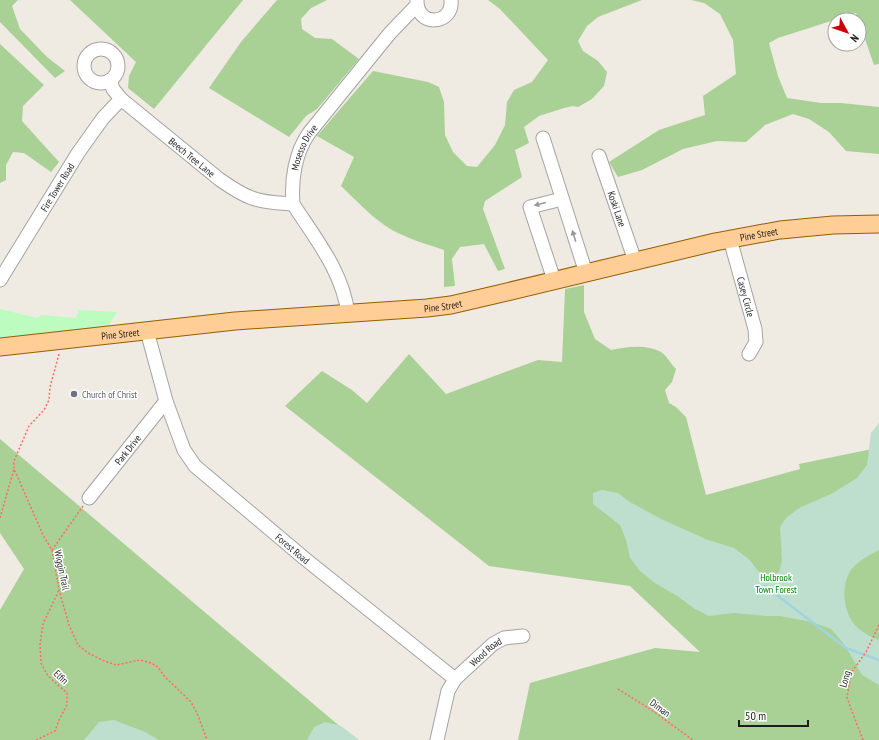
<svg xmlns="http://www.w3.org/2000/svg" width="879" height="740" viewBox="0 0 879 740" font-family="'PT Sans Narrow',sans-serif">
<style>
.forest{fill:#a9d095}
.wetland{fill:#bedece}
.park{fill:#bcfcbf}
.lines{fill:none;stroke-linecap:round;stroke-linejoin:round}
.stream{stroke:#a0d4df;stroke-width:2.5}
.minor-casing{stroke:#a4a4a4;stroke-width:15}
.major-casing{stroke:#965e00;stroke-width:19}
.path{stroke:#ff6c63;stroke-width:1.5;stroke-dasharray:2 2;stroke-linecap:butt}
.minor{stroke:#fff;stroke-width:13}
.major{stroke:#ffce97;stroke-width:17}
.oneway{fill:#999}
.worship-dot{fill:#6b7280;stroke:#fff;stroke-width:1.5}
.labels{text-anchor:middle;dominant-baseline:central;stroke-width:3;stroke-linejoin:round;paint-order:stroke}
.street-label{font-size:10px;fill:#1d1d1d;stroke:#fff}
.worship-label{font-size:10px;fill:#5b616d;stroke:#fff;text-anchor:start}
.park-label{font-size:10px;fill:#06800b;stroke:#fff}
</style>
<rect width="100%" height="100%" fill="#efeae2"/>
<g class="forest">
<path d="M0,0H18L12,6L20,29L47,57L65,71L55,78L0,22Z"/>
<path d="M70,0H243L154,109L128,88L129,76L136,62Z"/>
<path d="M277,0H327L311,8L301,19L302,29L315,38L332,39L359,59L317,109L306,116L289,137L209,88L241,42Z"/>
<path d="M488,0H642L598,17L587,26L578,41L583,51L598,61L607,72L604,86L592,99L578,107L573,106L564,108L539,116L524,127L529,143L515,150L522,177L485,201L483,209L505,269L498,271L484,244L460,247L452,259L455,286L444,287V250C426,244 409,239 392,230C373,219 357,201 341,186L354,157L317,136L373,71L428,82L439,87L444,102L445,135L453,152L467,166L477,167L495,145L505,125L507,102L514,90L532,82L548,60L500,9Z"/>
<path d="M691,0H879V64L874,65L856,13L778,38L769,43L778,76L787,98L821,103H841L879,107V154L846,151L829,132L809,119L793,114L765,125L746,142L717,141L683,149L642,170L618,177L609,162L659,130L705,115L703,96L736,74L733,40L720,14L704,3Z"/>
<path d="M0,44L44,85L23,106L22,121L59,162L51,172L24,153L13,152L6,165V180L0,183Z"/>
<path d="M584,285V312L595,339L611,350C627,347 646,344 661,352C666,355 671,364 676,369L672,382L665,390L669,403L676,407L686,417L706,495L800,469L799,464L877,448L879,460V740H518L530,683L655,648L700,652L630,586L489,566L285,406L322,371L352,390L367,403L409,354L446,394L538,360L562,362L565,289Z"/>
<path d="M0,439L356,740H0V610L24,569L0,533Z"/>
</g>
<g class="wetland">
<path d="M879,423V550C869,555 858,561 851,570C841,585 843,608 853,623C859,630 870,637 879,640V685L862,675L844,644L831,629L812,622L780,616H766L734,613L709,616L695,609L677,596L655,583L640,571L630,558L626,540L620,525L593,504V493L602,490L618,493L630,502L661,519L708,540L734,548L750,560L758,571L770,577L779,572L782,561L780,527L786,518L799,508L833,493L857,478L867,465L871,433Z"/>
<path d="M114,720L145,732L159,740H84L99,722Z"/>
<path d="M325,722L341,726L359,740H307L314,727Z"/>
</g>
<path class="park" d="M0,309L37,318L42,315L76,318L79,310L117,312L107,328L0,340Z"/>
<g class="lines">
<path class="stream" d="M765,586L846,648L879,660"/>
<g class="minor-casing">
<g id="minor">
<path d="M417,0C416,28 454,25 451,0"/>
<circle cx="101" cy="66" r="17"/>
<path id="s1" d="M110,80L113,89L121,99L219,179C229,186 240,194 252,198C265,203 280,203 293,204"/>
<path d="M543,138L586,273"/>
<path id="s2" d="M599,156L635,261"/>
<path id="s3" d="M730,239L755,329L756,342L749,354"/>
<path id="s4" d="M0,280L78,153L103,118L121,99"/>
<path d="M554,280L530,207L562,199"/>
<path id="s5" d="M348,314C343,272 315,238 293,204C291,180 295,153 309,133L390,33L417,5"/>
<path id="s6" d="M147,331L166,401L184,450L195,466L304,558L455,679L448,691L437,740"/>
<path id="s7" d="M89,498L166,401"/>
<path id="s8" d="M455,679L493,644L504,638L523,636"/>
</g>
</g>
<g class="major-casing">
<g id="major">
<path id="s9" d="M0,347L235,321L427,308L451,305L494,295L715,242L780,230L833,225L879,224"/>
</g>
</g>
<g class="path">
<path d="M59,354L50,387L49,400L44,410L29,426L14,461V469L44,537L52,550L59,590L69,625L78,645L88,653L102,660L116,665L140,660L151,663L158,667L165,677L191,702L197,713L207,740"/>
<path d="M0,518L14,469"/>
<path d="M52,550L83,506"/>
<path d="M618,689L650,709L693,740"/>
<path d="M36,740L55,731L59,720L67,705V693L48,676L41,663L40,644L43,624L59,590"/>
<path d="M863,740L847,698L851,673L866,652L879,625"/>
</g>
<use href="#minor" class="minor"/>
<use href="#major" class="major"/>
</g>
<defs><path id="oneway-solid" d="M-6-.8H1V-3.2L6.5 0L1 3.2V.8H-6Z"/></defs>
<g class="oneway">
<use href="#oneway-solid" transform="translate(540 204) rotate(166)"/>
<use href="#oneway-solid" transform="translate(574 236) rotate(-107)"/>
</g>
<circle class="worship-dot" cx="74" cy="394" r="4"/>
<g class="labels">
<g class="street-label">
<text stroke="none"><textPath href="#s5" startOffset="183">Mosesso Drive</textPath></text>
<text stroke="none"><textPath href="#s1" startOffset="114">Beech Tree Lane</textPath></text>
<text stroke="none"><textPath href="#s4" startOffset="109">Fire Tower Road</textPath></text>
<text stroke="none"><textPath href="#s2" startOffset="56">Koski Lane</textPath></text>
<text stroke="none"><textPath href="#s9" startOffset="769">Pine Street</textPath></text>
<text stroke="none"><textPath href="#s3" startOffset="60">Casey Circle</textPath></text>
<text stroke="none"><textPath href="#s9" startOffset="445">Pine Street</textPath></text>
<text stroke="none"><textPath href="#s9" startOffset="121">Pine Street</textPath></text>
<text stroke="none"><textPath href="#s7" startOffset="62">Park Drive</textPath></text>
<text stroke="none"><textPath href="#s6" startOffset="272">Forest Road</textPath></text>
<text transform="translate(62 570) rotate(78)">Wiggin Trail</text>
<text stroke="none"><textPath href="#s8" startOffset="41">Wood Road</textPath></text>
<text transform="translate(61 677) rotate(44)">Elfin</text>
<text transform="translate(845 679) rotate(-74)">Long</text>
<text transform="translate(660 708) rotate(36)">Diman</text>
</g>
<g class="worship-label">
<text x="82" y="394">Church of Christ</text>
</g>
<g class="park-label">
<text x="776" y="577">Holbrook<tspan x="776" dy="12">Town Forest</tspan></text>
</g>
</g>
<g transform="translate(847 32) rotate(130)"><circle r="19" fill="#ffffff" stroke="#a5a5a5"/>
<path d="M0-3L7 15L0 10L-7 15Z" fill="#ca0009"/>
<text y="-6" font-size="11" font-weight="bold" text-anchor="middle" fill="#1d1d1d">N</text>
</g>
<path d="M739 720v6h69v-6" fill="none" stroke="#1d1d1d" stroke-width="2"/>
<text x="745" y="720" font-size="12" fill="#1d1d1d" stroke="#ffffff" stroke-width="3" paint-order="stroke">50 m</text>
</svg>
